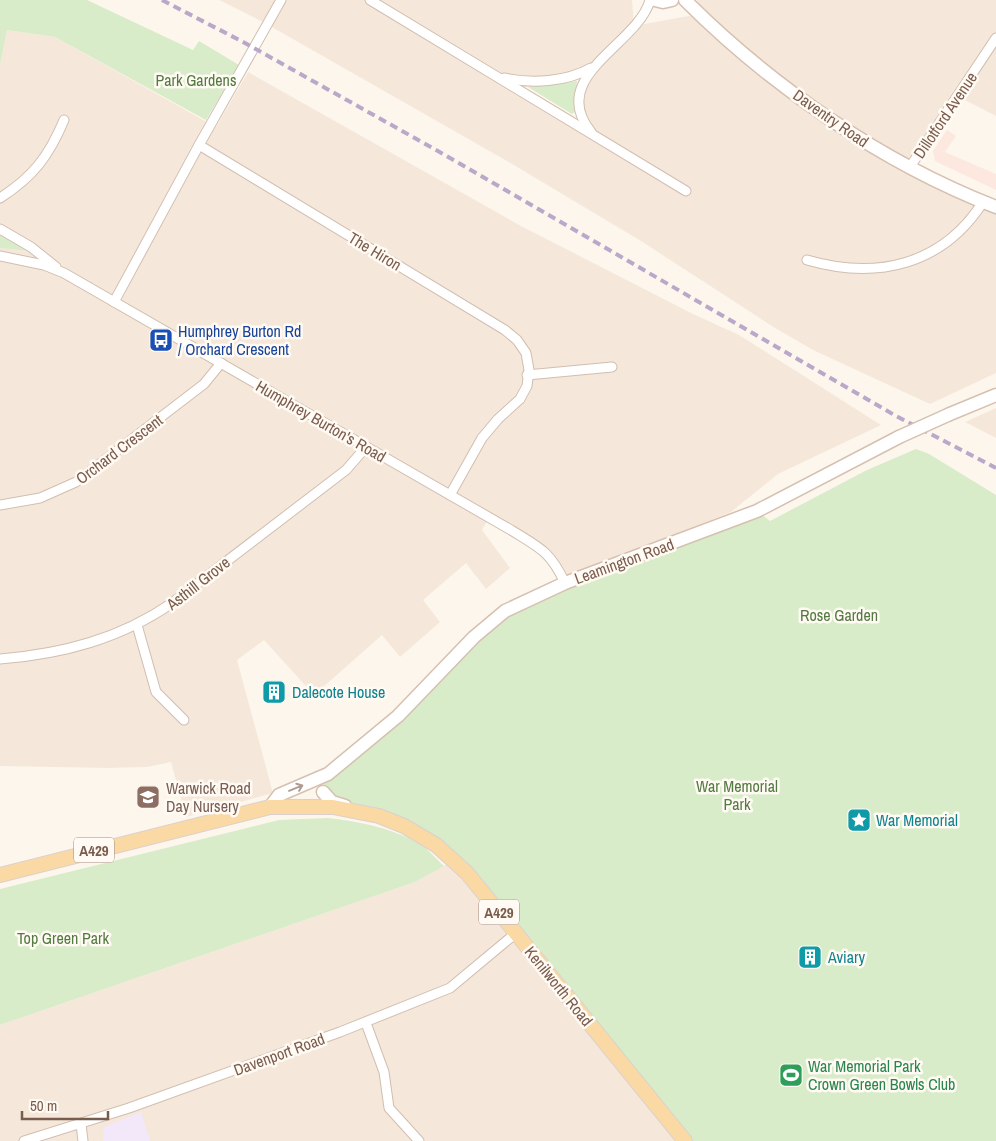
<svg xmlns="http://www.w3.org/2000/svg" width="996" height="1141" viewBox="0 0 996 1141" font-family="'Archivo Narrow',sans-serif">
<style>
.residential{fill:#f5e8da;fill-rule:evenodd}
.commercial{fill:#fde8e0}
.education{fill:#f3e8fa}
.green{fill:#d8ecc9}
.lines{fill:none;stroke-linecap:round;stroke-linejoin:round}
.street-casing{stroke:#d1beb0;stroke-width:11}
.secondary-casing{stroke:#d6c0b0;stroke-width:15}
.primary-casing{stroke:#dad1cd;stroke-width:16}
.street{stroke:#fff;stroke-width:9}
.secondary{stroke:#fff;stroke-width:12}
.primary{stroke:#fbd9a5;stroke-width:14}
.rail{stroke:#b9a8c9;stroke-width:4;stroke-dasharray:8 5;stroke-linecap:butt}
.secondary-bridge-casing{stroke:#d6c0b0;stroke-width:15;stroke-linecap:butt}
.secondary-bridge{stroke:#fff;stroke-width:12}
.oneway{stroke:#af9d94}
.labels{text-anchor:middle;dominant-baseline:central;stroke-width:5;stroke-linejoin:round;paint-order:stroke}
.shield{fill:#fffaf3;stroke:#a28b7f;stroke-width:1}
.shield-label{font-size:15px;font-weight:bold;fill:#7a5c4d}
.park-label{font-size:16px;fill:#537a41;stroke:#fffaf3}
.street-label{font-size:16px;fill:#7a5c4d;stroke:#fffaf3}
.transit-label{font-size:16px;fill:#164399;stroke:#fffaf3;text-anchor:start}
.culture-label{font-size:16px;fill:#0d838f;stroke:#fffaf3;text-anchor:start}
.education-label{font-size:16px;fill:#785e54;stroke:#fffaf3;text-anchor:start}
.leisure-label{font-size:16px;fill:#27864d;stroke:#fffaf3;text-anchor:start}
</style>
<rect width="100%" height="100%" fill="#fdf6ec"/>
<g class="residential">
<path d="M219,0H632L634,26L699,14L697,0H996V116L957,96L910,167L996,207V373L930,404L813,350L775,328L641,241L507,161L263,22ZM589,74L579,102L593,135L509,79Z"/>
<path d="M7,30L55,37L216,127L248,72L521,226L693,314L739,335L881,425L778,474L731,512L565,579L555,558L490,516L482,530L510,568L486,589L466,563L423,600L440,622L400,657L382,635L314,695L264,640L237,660L273,793L186,817L171,762L147,767L108,768L0,766V65Z"/>
<path d="M996,408V438L965,422Z"/>
<path d="M454,860L685,1141H0V1025L415,882Z"/>
</g>
<path class="commercial" d="M947,130L956,136L945,152L996,174V190L935,161L933,151Z"/>
<path class="education" d="M141,1112L150,1141H103L104,1127Z"/>
<g class="green">
<path d="M0,0H87L193,50L199,41L239,65L206,120L55,37L7,30L0,65Z"/>
<path d="M577,81L575,112L572,114L528,87Z"/>
<path d="M0,232L31,251L0,248Z"/>
<path d="M916,449L929,454L996,495V1141H685L444,851L323,792L325,780L500,615L757,511L770,521L867,470Z"/>
<path d="M328,818C361,822 395,828 424,847C431,852 437,860 444,866L415,882L0,1025V889L279,820Z"/>
</g>
<g class="lines">
<g class="street-casing">
<g id="street">
<path d="M370,0L686,191"/>
<path d="M504,78C532,84 566,82 591,68"/>
<path d="M591,132C546,76 638,45 650,0"/>
<path d="M199,145L505,330L517,340L526,353L529,370L527,386L520,399L498,419L482,438L450,495"/>
<path d="M910,167L996,38"/>
<path d="M0,198C33,177 49,156 64,120"/>
<path d="M0,229L31,247L56,267"/>
<path d="M0,256L44,265L64,273L511,530C540,548 550,551 565,583"/>
<path d="M807,260C876,280 942,266 983,202"/>
<path d="M114,302L199,145L281,0"/>
<path d="M527,375L612,367"/>
<path d="M0,505L40,498L76,482L204,384L221,363"/>
<path d="M137,625L156,692L184,720"/>
<path d="M0,659C62,654 120,639 172,603L346,470L366,447"/>
<path d="M366,1023L384,1072L389,1108L419,1141"/>
<path d="M81,1124L83,1141"/>
<path d="M24,1141L129,1108L340,1032L450,988L516,933"/>
</g>
</g>
<g class="secondary-casing">
<g id="secondary">
<path d="M655,0L663,2L672,0"/>
<path d="M685,0C771,86 882,163 996,207"/>
<path d="M950,414L996,395"/>
<path d="M323,792L332,802L345,806"/>
<path d="M270,807L279,795L328,774L398,716L474,637L505,611L565,583L757,511L899,437"/>
</g>
</g>
<g class="primary-casing">
<path id="primary" d="M0,875L270,807H333L379,816L404,826L436,845L467,873L685,1141"/>
</g>
<use href="#street" class="street"/>
<use href="#secondary" class="secondary"/>
<use href="#primary" class="primary"/>
<path class="rail" d="M162,0L245,43L445,155L896,416L996,468"/>
<g class="secondary-bridge-casing">
<path id="secondary-bridge" d="M899,437L950,414"/>
</g>
<use href="#secondary-bridge" class="secondary-bridge"/>
</g>
<defs><path id="oneway-shaft" d="M-6 0H5M1.5-3L5.5 0L1.5 3" fill="none" stroke-width="1.6" stroke-linecap="round" stroke-linejoin="round" transform="scale(1.25)"/></defs>
<use class="oneway" href="#oneway-shaft" transform="translate(296 788) rotate(-22)"/>
<defs>
<g id="bus-square" transform="scale(1.25)"><rect x="-9" y="-9" width="18" height="18" rx="4" fill="#1a4fb4" stroke="#fffaf3"/><path d="M-5-6H5V4H4V6H2V4H-2V6H-4V4H-5ZM-3.5-4V0h7V-4ZM-3.5 1.2v1.5H-2V1.2ZM2 1.2v1.5H3.5V1.2Z" fill="#fff"/></g>
<g id="building-square" transform="scale(1.25)"><rect x="-9" y="-9" width="18" height="18" rx="4" fill="#0f9aa8" stroke="#fffaf3"/><path d="M-4-6H4V6H1V3H-1V6H-4ZM-2.5-4.3h1.7v1.8h-1.7ZM.8-4.3h1.7v1.8H.8ZM-2.5-1h1.7V.8h-1.7ZM.8-1h1.7V.8H.8Z" fill="#fff"/></g>
<g id="school-square" transform="scale(1.25)"><rect x="-9" y="-9" width="18" height="18" rx="4" fill="#8d6e63" stroke="#fffaf3"/><path d="M0-5L7-2L0 1L-7-2ZM-4 1L0 2.5L4 1V4Q0 6-4 4Z" fill="#fff"/></g>
<g id="sight-square" transform="scale(1.25)"><rect x="-9" y="-9" width="18" height="18" rx="4" fill="#0f9aa8" stroke="#fffaf3"/><path d="M0-6L1.8-2.2L6-1.7L2.9 1.2L3.7 5.4L0 3.3L-3.7 5.4L-2.9 1.2L-6-1.7L-1.8-2.2Z" fill="#fff"/></g>
<g id="stadium-square" transform="scale(1.25)"><rect x="-9" y="-9" width="18" height="18" rx="4" fill="#2e9e5b" stroke="#fffaf3"/><path d="M0-5a6.5 5 0 1 0 0 10a6.5 5 0 1 0 0-10ZM-3.5-1.8h7v3.6h-7Z" fill="#fff"/></g>
</defs>
<g fill-rule="evenodd">
<use href="#bus-square" x="161" y="340"/>
<use href="#building-square" x="274" y="692"/>
<use href="#school-square" x="148" y="797"/>
<use href="#sight-square" x="859" y="820"/>
<use href="#building-square" x="810" y="957"/>
<use href="#stadium-square" x="791" y="1075"/>
</g>
<g class="labels">
<g class="shield">
<rect x="74" y="837.5" width="40" height="25" rx="4"/>
<rect x="479" y="899.5" width="40" height="25" rx="4"/>
</g>
<g class="shield-label">
<text x="94" y="850">A429</text>
<text x="499" y="912">A429</text>
</g>
<g class="park-label">
<text x="196" y="80">Park Gardens</text>
<text x="839" y="615">Rose Garden</text>
<text x="737" y="786">War Memorial<tspan x="737" dy="18">Park</tspan></text>
<text x="63" y="938">Top Green Park</text>
</g>
<g class="street-label">
<text transform="translate(945 115) rotate(-56)">Dillotford Avenue</text>
<text transform="translate(831 118) rotate(35)">Daventry Road</text>
<text transform="translate(375 251) rotate(31)">The Hiron</text>
<text transform="translate(321 421) rotate(30)">Humphrey Burton's Road</text>
<text transform="translate(119 449) rotate(-37)">Orchard Crescent</text>
<text transform="translate(624 561) rotate(-20)">Leamington Road</text>
<text transform="translate(198 583) rotate(-38)">Asthill Grove</text>
<text transform="translate(559 986) rotate(51)">Kenilworth Road</text>
<text transform="translate(279 1054) rotate(-20)">Davenport Road</text>
</g>
<g class="transit-label">
<text x="178" y="331">Humphrey Burton Rd<tspan x="178" dy="18">/ Orchard Crescent</tspan></text>
</g>
<g class="culture-label">
<text x="292" y="692">Dalecote House</text>
<text x="876" y="820">War Memorial</text>
<text x="828" y="957">Aviary</text>
</g>
<g class="education-label">
<text x="166" y="788">Warwick Road<tspan x="166" dy="18">Day Nursery</tspan></text>
</g>
<g class="leisure-label">
<text x="808" y="1066">War Memorial Park<tspan x="808" dy="18">Crown Green Bowls Club</tspan></text>
</g>
</g>
<path d="M22 1111v8h86v-8" fill="none" stroke="#7a5c4d" stroke-width="2.5"/>
<text x="30" y="1111" font-size="15" fill="#7a5c4d" stroke="#fffaf3" stroke-width="4" paint-order="stroke">50 m</text>
</svg>
